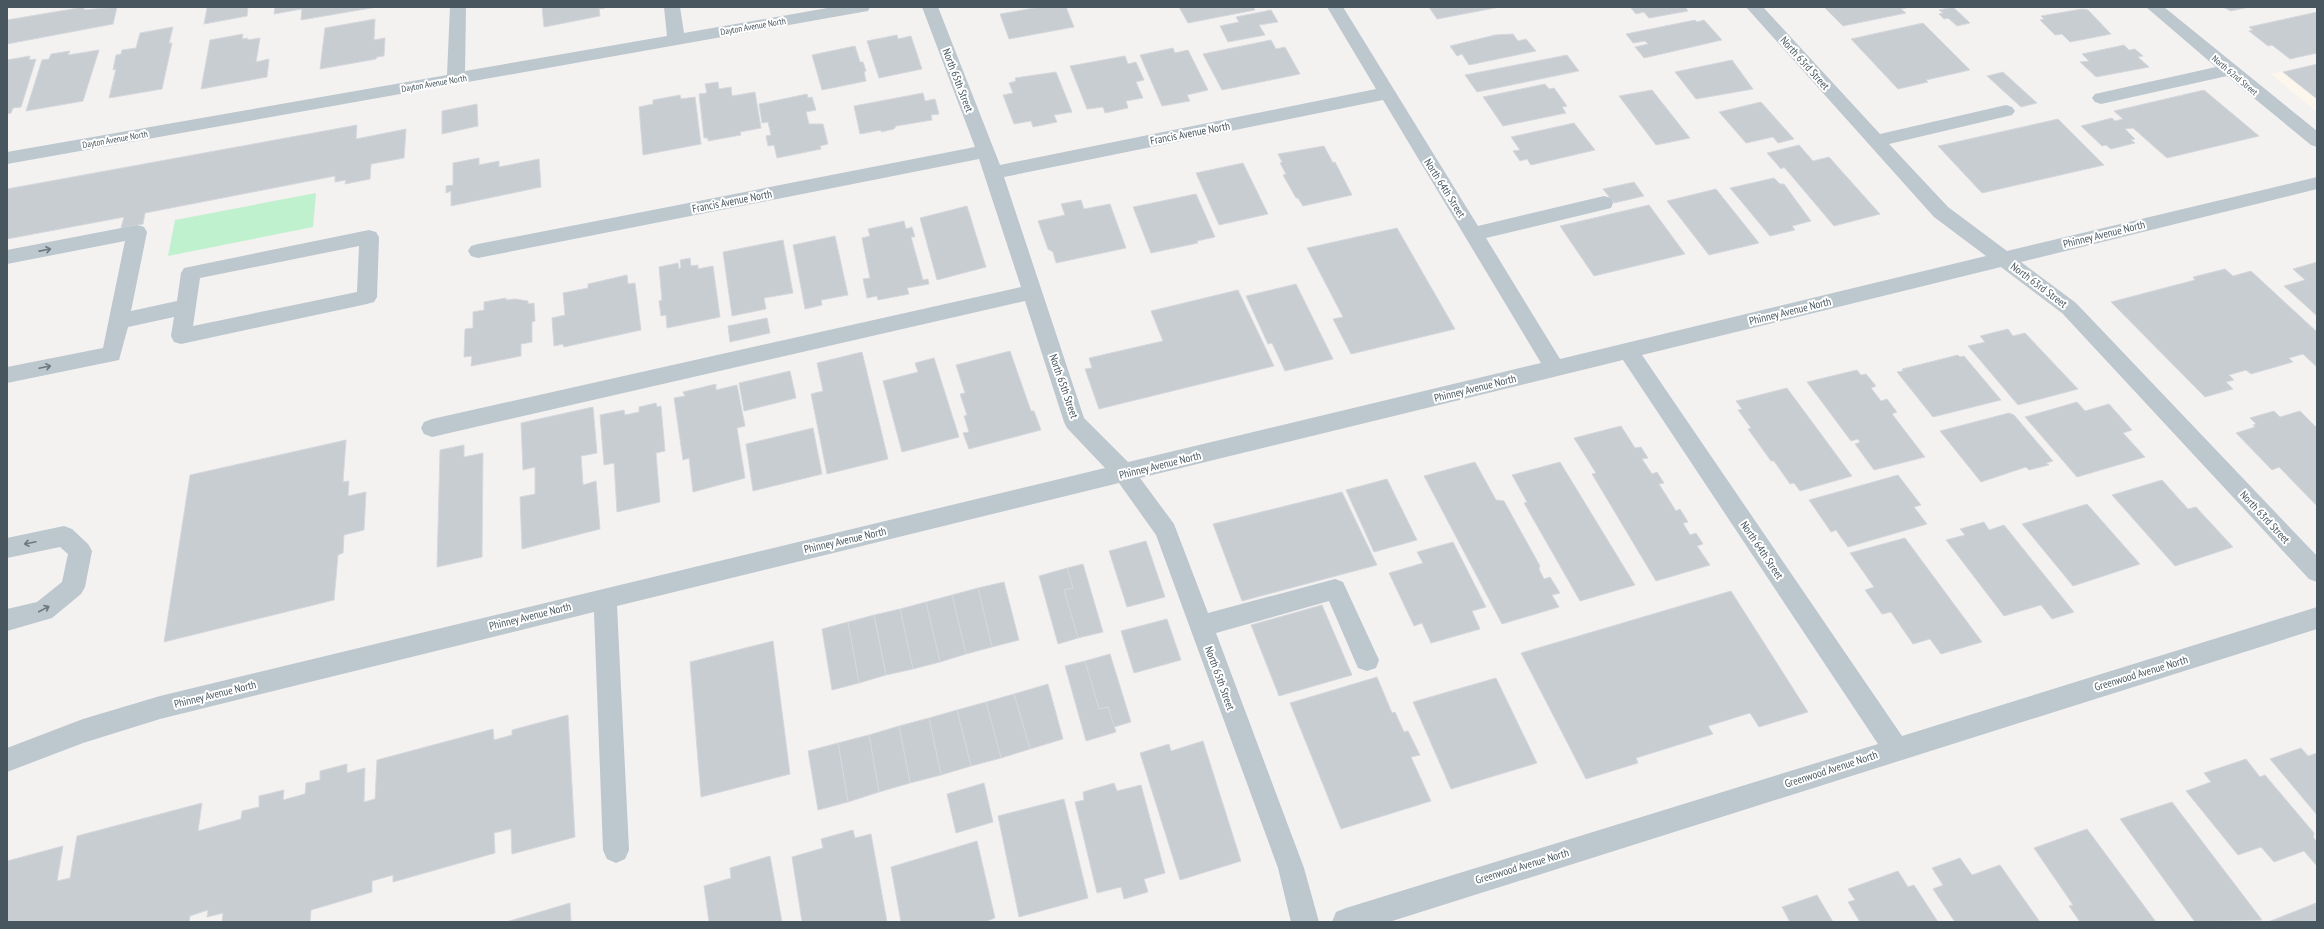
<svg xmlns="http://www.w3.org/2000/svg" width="2324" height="929" viewBox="0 0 2324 929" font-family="'PT Sans Narrow',sans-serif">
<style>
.commercial{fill:#fdf6ec}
.green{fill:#c0f1cf}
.building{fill:#c8cdd1;stroke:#d5d8dd}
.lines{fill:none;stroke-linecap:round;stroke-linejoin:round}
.minor{fill:#bcc7ce;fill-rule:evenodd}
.oneway{stroke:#6b7980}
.labels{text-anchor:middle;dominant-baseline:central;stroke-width:4;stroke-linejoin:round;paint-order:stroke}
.far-street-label{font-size:9px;fill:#48575f;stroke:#fff}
.street-label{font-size:11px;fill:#48575f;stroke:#fff}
</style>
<rect width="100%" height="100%" fill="#f4f1f1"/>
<path class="commercial" d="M2317,63V112L2271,74Z"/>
<path class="green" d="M316,193L313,227L168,256L175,220Z"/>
<g class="building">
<path d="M84,7V10L117,7L113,24L7,44V20Z"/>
<path d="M212,7H248L247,16L204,24L207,8Z"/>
<path d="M275,7H377L301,20L302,9L274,14Z"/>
<path d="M542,7H605V8L599,9L600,16L544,27Z"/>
<path d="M1040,7H1066L1074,27L1009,39L1000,14Z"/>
<path d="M1179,7H1253L1255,10L1188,23Z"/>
<path d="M1429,7H1500L1437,19Z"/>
<path d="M1630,7H1685L1688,11L1649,18L1644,12L1636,14Z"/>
<path d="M1824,7H1910L1901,9L1906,13L1843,26Z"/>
<path d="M1953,7L1970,23L1957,26L1948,18L1944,19L1939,14L1943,13L1939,10Z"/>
<path d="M2223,7H2249L2231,11Z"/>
<path d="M2082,9L2088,10L2111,34L2070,42L2062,34L2055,35L2040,20L2044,19L2041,16Z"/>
<path d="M1271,10L1278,22L1259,25L1265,35L1228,42L1220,26L1239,22L1236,17Z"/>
<path d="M2317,12V53L2290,59L2272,45L2268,46L2249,31L2253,30L2249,27Z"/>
<path d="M375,19L374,40L385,38L384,56L377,57L376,59L320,69L325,28Z"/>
<path d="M1695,20L1697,22L1704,20L1722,40L1644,58L1635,47L1648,44L1645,41L1633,43L1626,34Z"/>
<path d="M1923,23L1970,70L1926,80L1928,82L1898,89L1851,39Z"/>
<path d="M173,27L169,43H172L162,89L109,98L116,69L113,70L116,55L121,54L122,50L136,48L140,33Z"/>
<path d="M243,34L242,39L248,38L247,40L260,38L256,62L269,59L267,77L201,89L210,40Z"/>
<path d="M1513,34L1518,41L1526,39L1536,51L1469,65L1462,54L1457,56L1450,46L1495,35Z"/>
<path d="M897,35L898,39L911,36L922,69L879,78L867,41Z"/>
<path d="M1271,40L1276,49L1285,47L1300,74L1222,90L1203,54Z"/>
<path d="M2124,45L2129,50L2135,49L2143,56L2138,57L2149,67L2096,77L2080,62L2089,61L2082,54Z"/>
<path d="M855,46L860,62H863L866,71L864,72L866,81L822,90L812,55Z"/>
<path d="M1173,48L1175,53L1188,50L1208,90L1187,95L1190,101L1162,106L1140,55Z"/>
<path d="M99,50L83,101L26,111L42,60L49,59L51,54L70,51L68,55Z"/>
<path d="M1567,55L1579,71L1477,92L1465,75Z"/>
<path d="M30,56L29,60L36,59L21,107L13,108L11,113L7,114V60Z"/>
<path d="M1125,56L1128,64L1136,62L1144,80L1136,82L1143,98L1126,101L1128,108L1105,113L1103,107L1087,109L1070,66Z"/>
<path d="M1732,60L1753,89L1696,99L1675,72Z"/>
<path d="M2317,64V99L2283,72Z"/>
<path d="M1056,72L1072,112L1054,115L1057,122L1033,127L1031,121L1014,124L1003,95L1013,93L1009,83L1016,81L1015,78Z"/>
<path d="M2003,72L2037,103L2021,107L1987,76Z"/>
<path d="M718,82L719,89L731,87L732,96L755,92L761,128L740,132L741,135L708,141V138H704L699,94L707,93L705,84Z"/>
<path d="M1545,84L1549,89L1554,88L1567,106L1562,107L1566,113L1503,126L1483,97Z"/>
<path d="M1652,90L1690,138L1656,145L1619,96Z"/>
<path d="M2204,90L2259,136L2167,158L2133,128L2125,129L2135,139L2131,140L2135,143L2111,149L2106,145L2102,146L2081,126L2112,118L2115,121L2123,119L2114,111Z"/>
<path d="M923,93L925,101L935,99L939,114L931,115L932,120L896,126L894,129L881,132V130L860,134L854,106Z"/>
<path d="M807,94L808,98L812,97L816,110L806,112L809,124H823L828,144L820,146L821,149L777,158L774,145L768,146L766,136L771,135L768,122L762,123L759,104Z"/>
<path d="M680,95L681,99L695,97L701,144L643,155L639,107L653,104V100Z"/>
<path d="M1761,102L1794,139L1778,143L1773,137L1746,143L1719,112Z"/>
<path d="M477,104L478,126L442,134V111Z"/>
<path d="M2058,119L2104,165L1982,193L1938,146Z"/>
<path d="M1574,123L1595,150L1531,165L1527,159L1520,161L1513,151L1520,150L1511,137Z"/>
<path d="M357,125L356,139L406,129L404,158L371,164L370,179L345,184L346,180L335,182V176L145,213L143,224L121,228L124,217L7,239V189Z"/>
<path d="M1799,145L1813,161L1829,157L1880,214L1834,226L1784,167L1781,169L1767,153Z"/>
<path d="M1324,146L1333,163L1335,162L1352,195L1303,206L1298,198H1296L1283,175L1286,174L1280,163L1282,162L1278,154Z"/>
<path d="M479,158V165L499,161V167L539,159L541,187L451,206V191L446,193V186L453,185V163Z"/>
<path d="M1243,163L1268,214L1219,225L1196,173Z"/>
<path d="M1774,178L1780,184H1784L1811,221L1792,226L1795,230L1770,236L1730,188Z"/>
<path d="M1634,182L1644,196L1614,203L1603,189Z"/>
<path d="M1716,189L1759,243L1709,255L1667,201Z"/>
<path d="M1196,194L1215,237L1197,241L1198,243L1151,253L1133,207Z"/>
<path d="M1081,200L1084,209L1110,204L1126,248L1056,263L1053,252L1048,249L1038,221L1065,215L1061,204Z"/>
<path d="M1649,205L1685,254L1594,276L1560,226Z"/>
<path d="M967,206L986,267L937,280L920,218Z"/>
<path d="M904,221L906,229L912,227L915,237H911L923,280L928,279L929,284L907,288L909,294L878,300L877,296L867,298L863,279L870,278L862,238L870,236L868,229Z"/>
<path d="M1397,228L1455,329L1351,354L1333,319L1343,317L1307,248Z"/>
<path d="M835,236L848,295L821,300L822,305L805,309L793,245Z"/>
<path d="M783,240L793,293L764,298L766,309L732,316L723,252Z"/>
<path d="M690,258L691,266L698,265V269L713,266L720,317L667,328L666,315L661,316L659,301L662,300L659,267L678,263L679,269L681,267L680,260Z"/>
<path d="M2317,262V316L2284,286L2305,280L2293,269Z"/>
<path d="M2225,269L2233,276L2251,271L2317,332V367L2303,354L2289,358L2293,362L2251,374L2246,370L2229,375L2234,380L2226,382L2233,389L2205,397L2111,302L2195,280L2193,277Z"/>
<path d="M627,275L628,284L635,283L641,330L564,347L563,344L554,346L552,318L565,315L563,293L588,288V284Z"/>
<path d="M1296,284L1333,359L1285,371L1272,343L1268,344L1246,296Z"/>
<path d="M1238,290L1274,366L1099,409L1085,369L1092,368L1089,358L1163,341L1151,311Z"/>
<path d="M506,298V300L515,299L528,301V304L534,303L535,321L532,322V342L521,344V356L471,366L472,356L464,357L465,329L473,328V312L484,310V302Z"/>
<path d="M767,318L770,333L730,342L728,326Z"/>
<path d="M2008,329L2013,336L2025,333L2078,389L2018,405L1968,346L1985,342L1980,336Z"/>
<path d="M1010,351L1031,411H1034L1041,430L969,449L963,433L969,432L964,416L967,415L960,394L965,393L956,365Z"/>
<path d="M862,352L888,459L827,474L811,394L823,391L817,363Z"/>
<path d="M1958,355L1960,357L1964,356L2001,400L1933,417L1897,372L1903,371L1902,369Z"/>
<path d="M934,358L959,437L902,452L883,381L918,372L915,363Z"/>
<path d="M1857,370L1861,375L1866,374L1876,386L1871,388L1881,401L1887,399L1897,412L1892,414L1925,457L1874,470L1855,444L1860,442L1858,439L1851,441L1807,382Z"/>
<path d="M790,371L796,398L744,411L739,383Z"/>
<path d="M716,384V390L737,385L745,426L737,428L745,478L693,492L689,458L683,460L674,398L685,396L683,392Z"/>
<path d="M1787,388L1852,476L1800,491L1794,483L1790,484L1774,461H1771L1748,429L1751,428L1738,410L1742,409L1736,401Z"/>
<path d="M2077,402L2085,411L2109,404L2132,430L2123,433L2145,457L2077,477L2025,417Z"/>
<path d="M656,403L657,407L661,406L665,451L656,453L660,502L617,512L614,463L604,465L600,415L624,410L625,415L639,412V407Z"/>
<path d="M593,407L597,453L581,456L583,485L596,481L600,529L522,549L520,497L535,494V467L523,470L521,423Z"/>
<path d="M2274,411L2280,417L2300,411L2317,428V506L2279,467L2272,470L2236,433L2255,427L2253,425L2256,424L2250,418Z"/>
<path d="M2009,413L2014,415L2053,461L2046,463L2049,465L2029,470L2026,467L1981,482L1940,431Z"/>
<path d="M1621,426L1635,448L1641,447L1648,458L1642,459L1652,474L1657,472L1664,483L1659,484L1676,511L1680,509L1688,522L1683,523L1690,535L1696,533L1703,544L1697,546L1710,565L1656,581L1592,474L1596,473L1574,438Z"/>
<path d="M813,428L822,474L753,491L746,444Z"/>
<path d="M346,440L343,482L349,481L348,496L366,492L364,530L344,535L343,553L338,555L334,600L164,642L190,475Z"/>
<path d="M464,445V457L483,453L482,557L437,567L440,450Z"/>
<path d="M1475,462L1496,500L1504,501L1540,566L1539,569L1544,579L1550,577L1560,593L1552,595L1559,607L1502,624L1424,476Z"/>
<path d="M1560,462L1635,585L1580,601L1524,503L1527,502L1512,475Z"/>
<path d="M1898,475L1921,505L1914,507L1927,524L1848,547L1836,530L1831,532L1809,500Z"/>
<path d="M1387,479L1417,540L1374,552L1346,490Z"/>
<path d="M2162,480L2188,509L2196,507L2233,547L2175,566L2112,495Z"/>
<path d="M1342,492L1377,565L1242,601L1213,524Z"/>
<path d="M2087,504L2140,564L2073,586L2022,524Z"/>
<path d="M1984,522L1989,530L2004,525L2074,612L2052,619L2041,605L2004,616L1946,540L1965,535L1960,529Z"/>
<path d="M1905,538L1982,642L1941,654L1930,639L1913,644L1891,612L1882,614L1865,590L1874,587L1850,553Z"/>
<path d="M1146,541L1165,597L1127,607L1109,551Z"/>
<path d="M1453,542L1486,607L1472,611L1480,629L1431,643L1422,623L1414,626L1389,573L1423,563L1417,552Z"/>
<path d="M1083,564L1103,632L1078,638L1064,590L1073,588L1067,568Z"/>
<path d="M1067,568L1073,588L1064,590L1078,638L1058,644L1039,576Z"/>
<path d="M1004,582L1019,640L992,647L978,588Z"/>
<path d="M978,588L992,647L966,654L952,595Z"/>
<path d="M1731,591L1808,712L1759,727L1750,713L1708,726L1713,734L1636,758L1638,763L1586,779L1521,653Z"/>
<path d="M952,595L966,654L940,662L926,602Z"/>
<path d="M926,602L940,662L913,669L900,609Z"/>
<path d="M1322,605L1352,675L1279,696L1251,625Z"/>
<path d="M900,609L913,669L886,675L874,615Z"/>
<path d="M874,615L886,675L859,683L848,622Z"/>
<path d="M1167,619L1181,660L1134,673L1121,631Z"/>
<path d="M848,622L859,683L832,690L822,629Z"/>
<path d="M773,641L790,774L701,797L690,662Z"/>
<path d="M1110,654L1131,722L1114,727L1108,707L1099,709L1085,661Z"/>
<path d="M1085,661L1099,709L1108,707L1116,732L1086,741L1065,666Z"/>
<path d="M1377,677L1392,713L1395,712L1404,732L1408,731L1420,755L1411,757L1431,801L1341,829L1290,703Z"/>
<path d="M1496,678L1537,763L1451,789L1413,702Z"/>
<path d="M1048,684L1063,739L1030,749L1014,694Z"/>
<path d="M1014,694L1030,749L1001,758L986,702Z"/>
<path d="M986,702L1001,758L971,766L957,710Z"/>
<path d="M957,710L971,766L941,775L929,718Z"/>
<path d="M568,715L575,837L512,854L511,829L494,833L495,853L393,882V875L372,881V892L311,910L310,922H222L223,913L207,917L208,910L190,916L189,922H7V861L63,846L57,881L70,878L77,836L202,803L198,831L241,819L242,811L259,807V796L284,790L283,800L305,794L306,783L320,780V771L347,764V773L365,768L364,802L375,799L377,760L493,729L494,740L512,735V730Z"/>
<path d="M929,718L941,775L910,783L899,726Z"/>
<path d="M899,726L910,783L879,792L869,735Z"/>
<path d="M869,735L879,792L848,802L838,743Z"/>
<path d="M1203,741L1241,861L1180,880L1140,753L1169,744L1171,751Z"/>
<path d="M838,743L848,802L818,810L808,751Z"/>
<path d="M2301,748L2308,756L2317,753V815L2270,759Z"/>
<path d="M2246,759L2260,777L2265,775L2314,833L2313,837L2317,842V866L2304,851L2274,862L2261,847L2238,855L2186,791L2211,782L2204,773Z"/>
<path d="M984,783L993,822L956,833L947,794Z"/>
<path d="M1114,783L1117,791L1141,785L1165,873L1144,879L1148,892L1124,899L1121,887L1097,893L1075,802L1084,800L1083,792Z"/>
<path d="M1064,799L1088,898L1019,917L998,816Z"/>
<path d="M2172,802L2262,920L2195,922L2120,819Z"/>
<path d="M2087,829L2156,922H2080L2069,906L2073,905L2034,848Z"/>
<path d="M853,830L855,838L871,834L887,922H802L792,857L823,848L821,839Z"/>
<path d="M977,841L995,918L984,922H901L891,867Z"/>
<path d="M770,856L782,922H709L704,886L731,878L730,868Z"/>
<path d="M1960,858L1972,875L2000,865L2040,922H1955L1933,889L1943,885L1932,868Z"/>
<path d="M1898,871L1908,887L1914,885L1938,922H1860L1848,902L1855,900L1848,889Z"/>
<path d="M1817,895L1833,922H1790L1782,907Z"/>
<path d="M570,903L571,922H506Z"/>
<path d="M2316,903L2317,922H2268Z"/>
</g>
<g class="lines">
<g class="minor">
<path d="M450,7H466L465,71L667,36L664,7H680L684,33L833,7H870L868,11L862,12L7,164V152L447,75Z"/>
<path d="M922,7H938L1000,165L1376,89L1327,7H1343L1478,226L1604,196L1611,198L1613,203L1611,208L1486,238L1560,359L1986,256L1934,217L1746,7H1763L1880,134L2006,105L2012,107L2015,111L2012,115L1889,144L1948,207L2007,251L2317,177V189L2021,262L2076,303L2317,556V582L2309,579L2062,313L2001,267L1642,355L1902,736L2317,607V629L1389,922H1332L1336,912L1346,908L1878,744L1623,360L1140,478L1174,524L1208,613L1335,579L1343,582L1379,660L1376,668L1367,671L1358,668L1329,601L1216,633L1304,868L1319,922H1291L1278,868L1156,535L1119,483L617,606L629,850L625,859L616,863L607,859L603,850L594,612L160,719L83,743L7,772V748L83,719L160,696L1105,468L1067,428L1064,422L1025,301L432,437L424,434L421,428L424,422L432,419L1021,287L979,159L478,258L471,256L468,251L471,246L478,244L975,147ZM1383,100L1541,363L1128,462L1084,418L1004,177Z"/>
<path d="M2146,7H2164L2317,131V147L2311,145L2227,76L2101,104L2095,102L2092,98L2095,94L2216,67Z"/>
<path d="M137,225L144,227L147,232L131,311L177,301L181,273L184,268L369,230L376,232L379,237L377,297L374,302L367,304L181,344L174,342L171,336L174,317L128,327L119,360L7,383V367L103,348L125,241L7,264V250ZM359,246L357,292L193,326L200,278Z"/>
<path d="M64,526L72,529L88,544L92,551L85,587L81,594L52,618L7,631V609L37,602L62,582L68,554L60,547L7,558V538Z"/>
</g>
</g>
<defs><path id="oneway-shaft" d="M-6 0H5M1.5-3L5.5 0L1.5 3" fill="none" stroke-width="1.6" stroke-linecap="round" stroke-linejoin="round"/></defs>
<g class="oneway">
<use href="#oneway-shaft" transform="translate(45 250) rotate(-11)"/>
<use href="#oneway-shaft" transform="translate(45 367) rotate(-12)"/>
<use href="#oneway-shaft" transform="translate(30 543) rotate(168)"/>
<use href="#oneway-shaft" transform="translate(44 609) rotate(-28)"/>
</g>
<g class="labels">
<g class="far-street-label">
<text transform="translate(753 26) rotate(-10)">Dayton Avenue North</text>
<text transform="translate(2235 75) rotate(40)">North 62nd Street</text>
<text transform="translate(434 83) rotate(-10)">Dayton Avenue North</text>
<text transform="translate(115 139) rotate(-10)">Dayton Avenue North</text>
</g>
<g class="street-label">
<text transform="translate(1805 63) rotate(48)">North 63rd Street</text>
<text transform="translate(958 80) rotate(69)">North 65th Street</text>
<text transform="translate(1190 133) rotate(-11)">Francis Avenue North</text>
<text transform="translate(1445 188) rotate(58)">North 64th Street</text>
<text transform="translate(732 201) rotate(-11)">Francis Avenue North</text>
<text transform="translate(2104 234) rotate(-14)">Phinney Avenue North</text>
<text transform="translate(2039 285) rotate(37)">North 63rd Street</text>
<text transform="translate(1790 311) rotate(-14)">Phinney Avenue North</text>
<text transform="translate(1064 386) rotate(71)">North 65th Street</text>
<text transform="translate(1475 388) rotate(-14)">Phinney Avenue North</text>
<text transform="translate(1160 465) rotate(-14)">Phinney Avenue North</text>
<text transform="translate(2265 517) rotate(47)">North 63rd Street</text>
<text transform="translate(845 540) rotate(-13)">Phinney Avenue North</text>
<text transform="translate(1762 550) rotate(56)">North 64th Street</text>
<text transform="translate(530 616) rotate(-14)">Phinney Avenue North</text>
<text transform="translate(2141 673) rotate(-17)">Greenwood Avenue North</text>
<text transform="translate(1220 678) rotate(70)">North 65th Street</text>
<text transform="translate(215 694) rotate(-14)">Phinney Avenue North</text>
<text transform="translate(1831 769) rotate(-18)">Greenwood Avenue North</text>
<text transform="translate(1522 866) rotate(-17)">Greenwood Avenue North</text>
</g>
</g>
<rect width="2324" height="929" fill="none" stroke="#48575f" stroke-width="16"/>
</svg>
